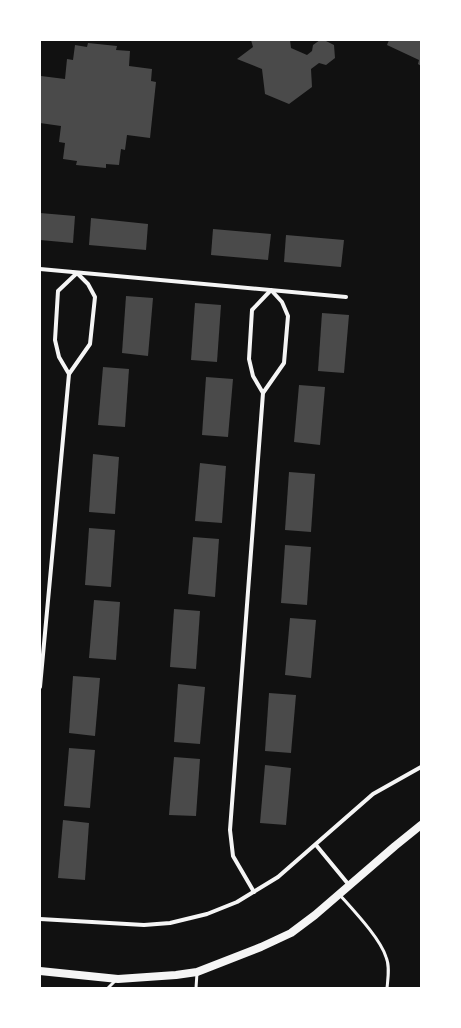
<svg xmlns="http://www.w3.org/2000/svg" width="461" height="1028" viewBox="0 0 461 1028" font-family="'Fira Sans',sans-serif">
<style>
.building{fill:#4a4a4a}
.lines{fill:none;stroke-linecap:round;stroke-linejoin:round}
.service{stroke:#f5f5f5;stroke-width:3}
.minor{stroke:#f5f5f5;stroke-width:4}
.secondary{stroke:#f5f5f5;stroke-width:8}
</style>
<rect width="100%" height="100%" fill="#111"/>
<g class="building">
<path d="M251,40H290L291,48L307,55L312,51L313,45L320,40H324L334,45L335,58L326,65L319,63L311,69L312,87L289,104L265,94L262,69L237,59L253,47Z"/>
<path d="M389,40H421V66L418,64L419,60L387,45Z"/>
<path d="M88,43L117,46L116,50L130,51L129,66L152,69L151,81L156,82L150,138L127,135L125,150L121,149L119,165L106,164V168L76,165L77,161L63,159L65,143L59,142L61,126L40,123L41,76L65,79L67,59L73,60L75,45L87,47Z"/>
<path d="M40,213L75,216L73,243L40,240Z"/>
<path d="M91,218L148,224L146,250L89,245Z"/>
<path d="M213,229L271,234L268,260L211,255Z"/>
<path d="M286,235L344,240L341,267L284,262Z"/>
<path d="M126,296L153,298L148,356L122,353Z"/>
<path d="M195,303L221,305L217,362L191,360Z"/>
<path d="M322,313L349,315L344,373L318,371Z"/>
<path d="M103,367L129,369L125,427L98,425Z"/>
<path d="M206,377L233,379L228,437L202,435Z"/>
<path d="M299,385L325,387L320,445L294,442Z"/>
<path d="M93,454L119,457L115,514L89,512Z"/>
<path d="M200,463L226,466L222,523L195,521Z"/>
<path d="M289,472L315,474L311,532L285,530Z"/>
<path d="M89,528L115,530L111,587L85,585Z"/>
<path d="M193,537L219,539L215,597L188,594Z"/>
<path d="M285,545L311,547L307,605L281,603Z"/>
<path d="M94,600L120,602L116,660L89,658Z"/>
<path d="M174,609L200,611L196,669L170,667Z"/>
<path d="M290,618L316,620L311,678L285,675Z"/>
<path d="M73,676L100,678L95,736L69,733Z"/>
<path d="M178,684L205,687L200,744L174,742Z"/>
<path d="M269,693L296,695L291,753L265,751Z"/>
<path d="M69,748L95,750L90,808L64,806Z"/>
<path d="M174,757L200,759L196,816L169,815Z"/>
<path d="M265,765L291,768L286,825L260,823Z"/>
<path d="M63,820L89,823L85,880L58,878Z"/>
</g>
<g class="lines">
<g class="service">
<path d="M339,894C353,910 380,938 386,957C390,966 388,978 387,988"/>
<path d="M108,988L116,980"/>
<path d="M196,988L197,973"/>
</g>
<g class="minor">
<path d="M40,269L346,297"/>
<path d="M40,687L69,374L90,344L95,297L88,284L77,273L58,291L55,340L59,357L69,374"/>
<path d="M316,845L349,885"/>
<path d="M254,892L233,856L230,830L263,393L284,363L288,316L282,302L271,290L252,310L249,359L253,376L263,393"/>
<path d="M40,919L144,925L170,923L207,914L237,902L278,877L373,794L421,767"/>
</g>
<path class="secondary" d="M40,971L118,979L176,975L197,972L261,947L291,933L315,915L395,846L421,825"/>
</g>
<rect width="461" height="1028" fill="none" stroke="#ffffff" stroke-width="82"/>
</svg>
